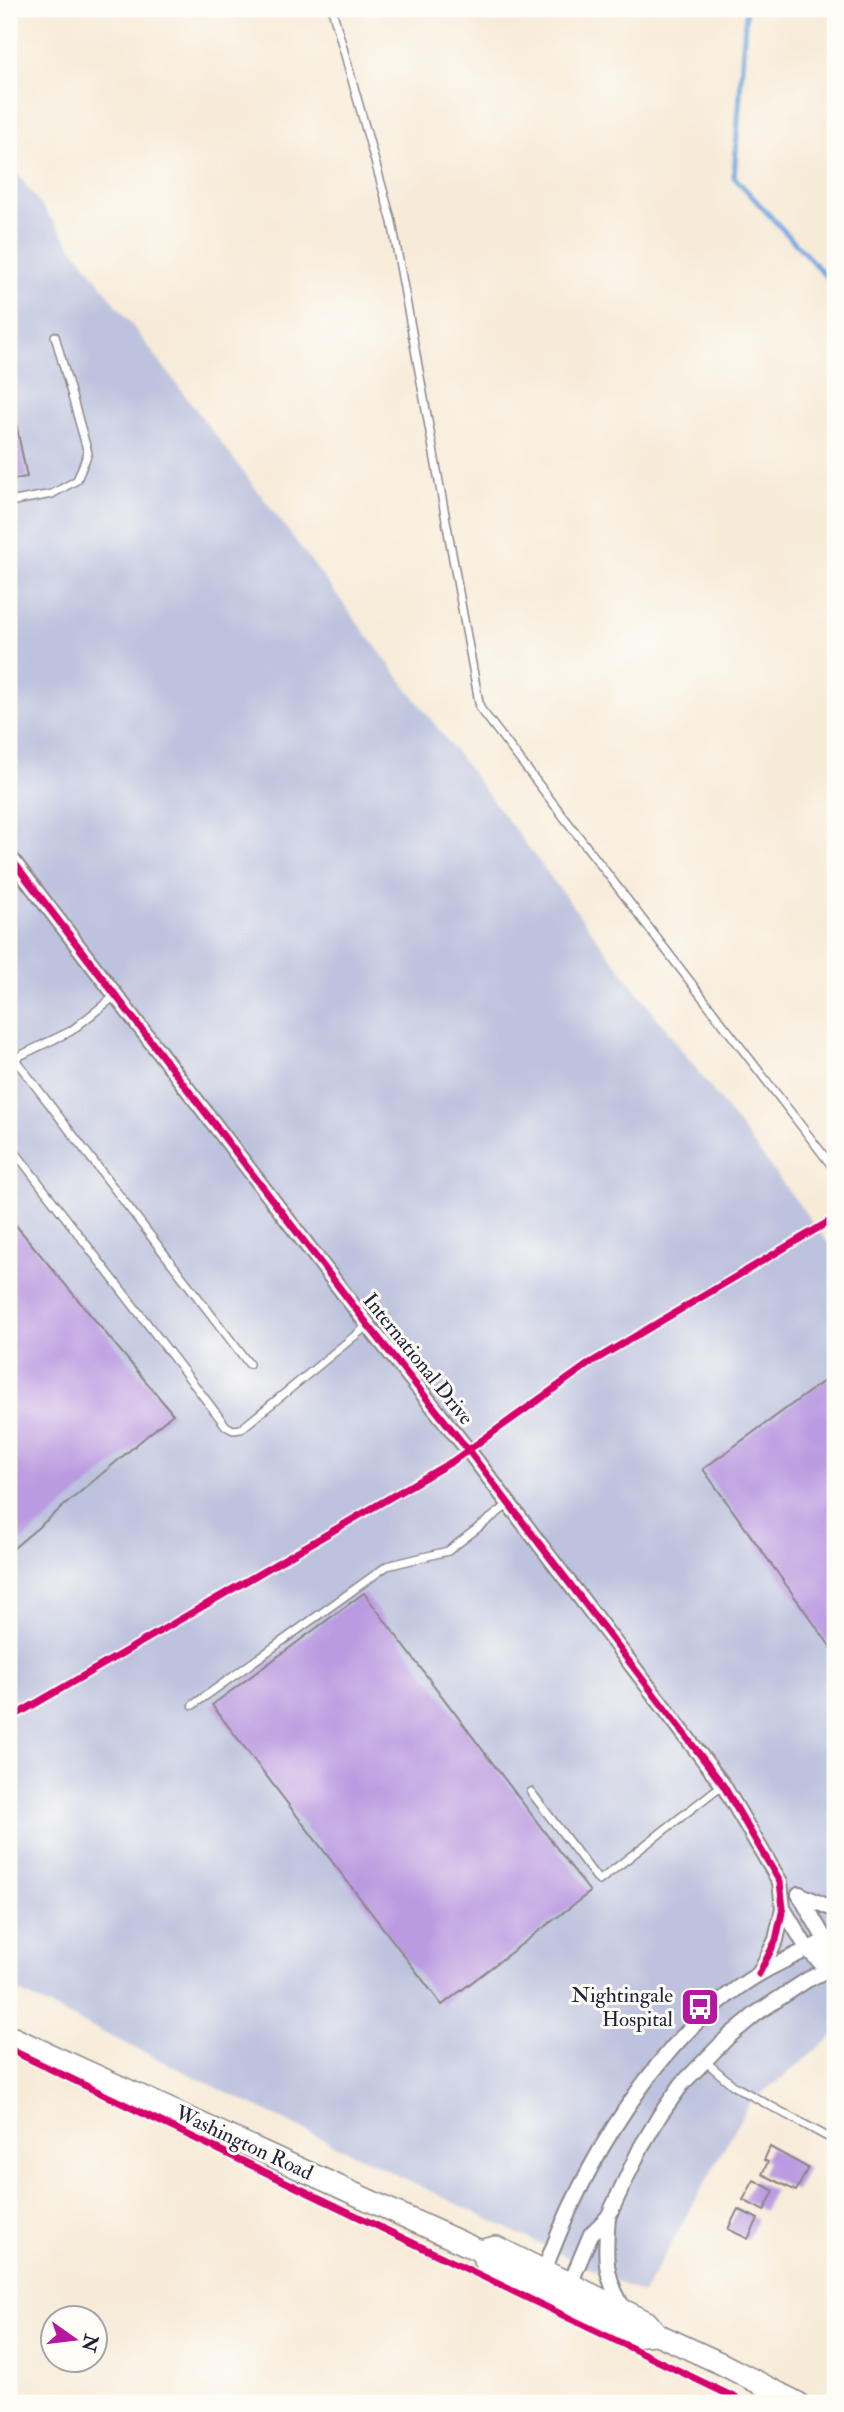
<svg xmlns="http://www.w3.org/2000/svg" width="844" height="2412" viewBox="0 0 844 2412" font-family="'IM FELL Double Pica',serif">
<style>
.industrial{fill:#bdc3de}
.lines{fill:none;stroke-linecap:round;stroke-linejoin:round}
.stream{stroke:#73a5de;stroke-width:5}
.building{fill:#ba9ae0}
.service-casing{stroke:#8c868a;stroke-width:10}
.minor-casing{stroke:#8c868a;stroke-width:18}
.primary-casing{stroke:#8c868a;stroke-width:24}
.service{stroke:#fff;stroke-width:7}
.minor{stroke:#fff;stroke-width:14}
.primary{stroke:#fff;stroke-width:21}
.cycleway-casing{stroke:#fdfcf7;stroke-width:11}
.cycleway{stroke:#d6006c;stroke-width:7}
.labels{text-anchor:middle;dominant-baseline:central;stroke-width:6;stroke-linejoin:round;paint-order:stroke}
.street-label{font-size:21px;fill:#22223b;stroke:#fdfcf7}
.poi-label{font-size:21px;fill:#22223b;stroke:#fdfcf7;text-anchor:end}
</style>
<rect width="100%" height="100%" fill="#fdfcf7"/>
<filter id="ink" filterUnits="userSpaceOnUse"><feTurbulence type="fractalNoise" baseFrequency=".0143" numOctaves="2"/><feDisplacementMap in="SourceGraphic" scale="14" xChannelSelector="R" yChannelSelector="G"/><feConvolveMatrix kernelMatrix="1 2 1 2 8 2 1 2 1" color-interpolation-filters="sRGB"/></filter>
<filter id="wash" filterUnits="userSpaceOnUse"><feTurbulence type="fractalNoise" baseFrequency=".00686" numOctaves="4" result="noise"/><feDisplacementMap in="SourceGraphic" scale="28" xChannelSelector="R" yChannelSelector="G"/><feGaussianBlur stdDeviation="1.57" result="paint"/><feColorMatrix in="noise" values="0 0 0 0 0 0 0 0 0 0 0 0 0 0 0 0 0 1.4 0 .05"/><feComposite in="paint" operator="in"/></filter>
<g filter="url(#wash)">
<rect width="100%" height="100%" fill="#f7ebd8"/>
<path class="industrial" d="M9,163L835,1252V2035L749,2104L643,2294L9,1987Z"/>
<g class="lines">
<path class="stream" d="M746,9L734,177L835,286"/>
</g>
<g id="blocks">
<g class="building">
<path d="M9,389L27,477L9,480Z"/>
<path d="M9,1217L173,1414L9,1552Z"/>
<path d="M835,1373V1653L703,1469Z"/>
<path d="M364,1593L590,1892L442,2005L212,1705Z"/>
<path d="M770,2147L808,2168L796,2191L762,2174L768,2162L764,2160Z"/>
<path d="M754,2180L774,2191L764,2211L743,2200Z"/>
<path d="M738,2209L758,2219L748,2239L728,2229Z"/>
</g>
</g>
</g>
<g filter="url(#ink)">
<use href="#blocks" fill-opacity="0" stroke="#8c868a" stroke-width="2"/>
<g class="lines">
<g class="service-casing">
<g id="service">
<path d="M332,9L392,222L480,708L835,1170"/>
<path d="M9,502L52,494L77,480L88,453L55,336"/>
<path d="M14,1058L249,1364"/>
<path d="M9,1061L71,1031L115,996"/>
<path d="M9,1144L226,1426L233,1430L241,1429L368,1325"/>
<path d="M193,1705L387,1566L448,1551L509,1504"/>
<path d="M531,1792L599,1881L722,1785"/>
<path d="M705,2061L734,2086L835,2141"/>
</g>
</g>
<g class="minor-casing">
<g id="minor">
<path d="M9,856L368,1325L468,1450L723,1785L780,1882L783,1908L776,1940L759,1974"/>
<path d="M799,1894L826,1941L828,1970"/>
<path d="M799,1894L835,1910"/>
<path d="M783,1908L808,1950L828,1970"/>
<path d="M608,2217C605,2255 603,2275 624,2309"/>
<path d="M542,2277C580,2170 657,2034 759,1974C783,1960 810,1949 835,1936"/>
<path d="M567,2291L591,2234L608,2217L641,2147L660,2115L682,2084L728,2037L757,2013L807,1980L835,1966"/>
</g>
</g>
<g class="primary-casing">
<g id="primary">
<path d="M9,2036L480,2251L487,2264L538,2289L624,2329L641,2335L657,2334L722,2364L798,2403"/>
<path d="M480,2251L496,2247L647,2322L657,2334"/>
</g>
</g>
<use href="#service" class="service"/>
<use href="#minor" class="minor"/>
<use href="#primary" class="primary"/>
<g class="cycleway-casing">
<g id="cycleway">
<path d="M9,856L368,1325L468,1450L723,1785L780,1882L783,1908L776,1940L759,1974"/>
<path d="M9,1719L453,1461L590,1363L835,1218"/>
<path d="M9,2049L746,2403"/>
</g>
</g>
<use href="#cycleway" class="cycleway"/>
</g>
</g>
<defs>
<g id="bus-square" transform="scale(2.0125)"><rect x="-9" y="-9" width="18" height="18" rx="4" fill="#b5179e" stroke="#fdfcf7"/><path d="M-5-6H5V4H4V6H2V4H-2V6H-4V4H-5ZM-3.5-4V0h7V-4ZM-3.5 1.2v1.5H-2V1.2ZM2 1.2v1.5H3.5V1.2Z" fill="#fff"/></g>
</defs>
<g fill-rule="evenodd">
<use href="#bus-square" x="700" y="2007"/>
</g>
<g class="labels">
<g class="street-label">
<text transform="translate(418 1359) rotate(51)">International Drive</text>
<text transform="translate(244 2143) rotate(25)">Washington Road</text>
</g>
<g class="poi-label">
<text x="673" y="1995">Nightingale<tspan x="673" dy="24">Hospital</tspan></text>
</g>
</g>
<rect width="844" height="2412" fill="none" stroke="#fdfcf7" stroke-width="35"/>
<g transform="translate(74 2339) rotate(104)"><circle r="33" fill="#fdfcf7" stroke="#a5a5ac" stroke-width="2"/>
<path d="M0-5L12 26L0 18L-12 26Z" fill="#b5179e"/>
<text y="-10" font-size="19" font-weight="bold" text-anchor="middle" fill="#22223b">N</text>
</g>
</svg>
